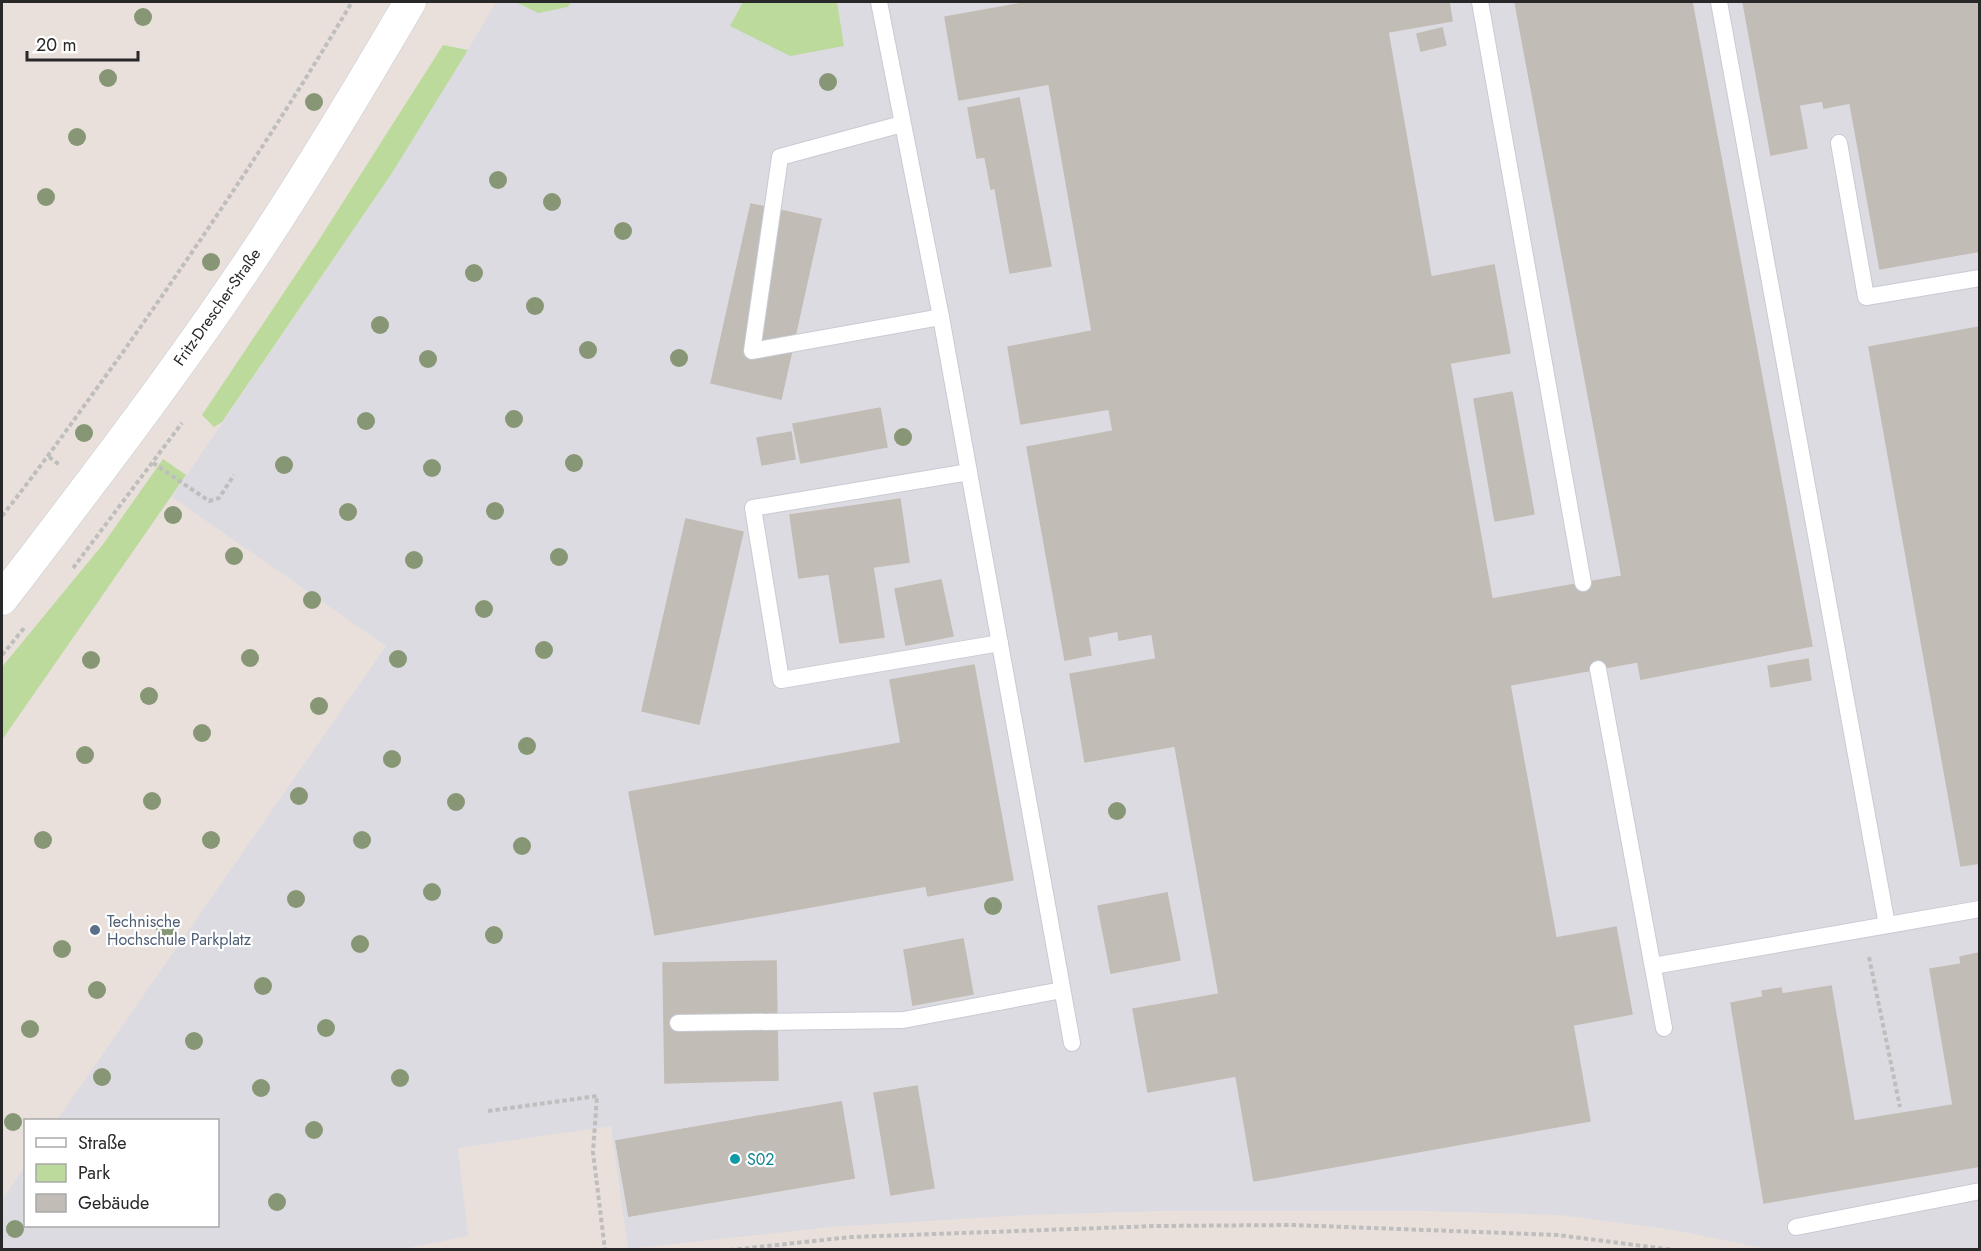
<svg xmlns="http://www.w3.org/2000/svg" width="1981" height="1251" viewBox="0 0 1981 1251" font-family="Jost,sans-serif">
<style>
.industrial{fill:#dcdbe1}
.green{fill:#bbda9c}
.building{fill:#c1bcb6;stroke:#c3bcb5;stroke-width:1.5}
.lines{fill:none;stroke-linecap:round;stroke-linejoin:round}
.service-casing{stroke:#c6cbd4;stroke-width:18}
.minor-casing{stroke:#c6cbd4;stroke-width:33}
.path{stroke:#bebebe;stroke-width:4;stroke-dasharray:4.5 3;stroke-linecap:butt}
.service{stroke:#fff;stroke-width:16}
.minor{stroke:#fff;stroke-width:32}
.tree{fill:#879775}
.service-dot{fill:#5c6f8a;stroke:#fff;stroke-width:2}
.culture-dot{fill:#0f9aa8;stroke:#fff;stroke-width:2}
.labels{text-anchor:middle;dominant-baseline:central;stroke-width:4.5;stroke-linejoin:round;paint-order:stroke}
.street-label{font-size:16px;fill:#282828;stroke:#fff}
.service-label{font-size:16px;fill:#4e5e75;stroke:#fff;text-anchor:start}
.culture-label{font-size:16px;fill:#0d838f;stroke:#fff;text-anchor:start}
</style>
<rect width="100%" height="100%" fill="#e9e0db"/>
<path class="industrial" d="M496,2H1979V1249H1768L1674,1230L1560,1215L1420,1211H1162L1025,1215L831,1227L628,1249L611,1126L458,1148L468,1236L398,1250H2V1200L25,1166L26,1226H218V1120H57L386,646L172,497L392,173L468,50Z"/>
<g class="green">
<path d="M516,2H571L568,7L538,13Z"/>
<path d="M743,2H837L844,46L790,56L730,26Z"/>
<path d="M443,45L468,50L392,173L222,422L214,427L202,415L317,243Z"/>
<path d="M163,459L186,475L2,740V667L104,543Z"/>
</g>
<g class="building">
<path d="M1030,2H1449L1452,21L1388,32L1431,277L1494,265L1510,353L1450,363L1492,599L1622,576L1637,662L1510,685L1556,938L1616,927L1632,1014L1573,1025L1590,1121L1254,1181L1236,1076L1148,1092L1133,1009L1219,994L1175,746L1085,762L1070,674L1156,659L1152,634L1119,640L1118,631L1088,637L1091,655L1065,660L1027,447L1113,431L1109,409L1021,424L1008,347L1092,331L1049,84L959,100L945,17Z"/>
<path d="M1515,2H1692L1812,646L1641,679Z"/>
<path d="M1743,2H1805L1823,101L1799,105L1807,148L1771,155Z"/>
<path d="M1805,2H1980V251L1880,269L1850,103L1824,108Z"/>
<path d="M1442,28L1446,45L1421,51L1417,34Z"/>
<path d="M1019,98L1051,266L1010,273L995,188L991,189L985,157L977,158L968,108Z"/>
<path d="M751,204L821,219L781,399L711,383Z"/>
<path d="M1980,327V863L1961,866L1869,347Z"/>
<path d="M1512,392L1534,514L1495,521L1474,399Z"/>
<path d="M880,408L887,447L801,463L793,424Z"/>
<path d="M791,432L795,459L762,465L757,438Z"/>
<path d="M900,499L909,562L873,567L884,637L840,643L829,574L799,578L790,515Z"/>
<path d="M686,519L743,532L699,724L642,711Z"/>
<path d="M941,580L953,636L906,645L895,589Z"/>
<path d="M1808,659L1811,680L1771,687L1768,666Z"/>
<path d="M974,665L1013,880L928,896L926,886L655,935L629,792L901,743L890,680Z"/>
<path d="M1167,893L1180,960L1111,973L1098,906Z"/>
<path d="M963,939L973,994L913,1005L904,950Z"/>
<path d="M1979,953L1980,1166L1764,1203L1731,1003L1763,997L1762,991L1781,988L1782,994L1831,986L1854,1121L1953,1105L1930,969L1961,964L1960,957Z"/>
<path d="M776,961L778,1080L665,1083L663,963Z"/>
<path d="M917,1086L934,1188L891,1195L874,1093Z"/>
<path d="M841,1102L854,1178L629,1216L616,1141Z"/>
<path d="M841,1102L854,1178L629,1216L616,1141Z"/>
</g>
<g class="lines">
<g class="service-casing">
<g id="service">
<path d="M879,2L941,317L1072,1043"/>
<path d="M1480,2L1583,583"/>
<path d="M1719,2L1887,925"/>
<path d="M902,124L780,157L752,351L941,317"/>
<path d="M1839,143L1866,297L1980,278"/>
<path d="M969,472L753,508L781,680L1000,643"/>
<path d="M1598,669L1664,1028"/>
<path d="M1653,966L1980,909"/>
<path d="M678,1023L903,1020L1062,990"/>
<path d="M1796,1227L1980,1191"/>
</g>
</g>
<g class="minor-casing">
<path id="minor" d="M2,599C94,479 187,358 270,231C319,156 365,79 410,2"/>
</g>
<g class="path">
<path d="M49,457L61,466"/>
<path d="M153,463L209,501L219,498L234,475"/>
<path d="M2,516C44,463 83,407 123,352C203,238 281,122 352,2"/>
<path d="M73,568L182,423"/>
<path d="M2,655L25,627"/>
<path d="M1869,957L1900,1107"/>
<path d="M488,1111L597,1096L593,1152L605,1250"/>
<path d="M730,1250L851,1237L1156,1226L1293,1225L1558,1235L1674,1250"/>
</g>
<use href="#service" class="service"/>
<use href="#minor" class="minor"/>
</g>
<g class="tree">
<circle cx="143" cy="17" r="9"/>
<circle cx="108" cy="78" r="9"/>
<circle cx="828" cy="82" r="9"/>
<circle cx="314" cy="102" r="9"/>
<circle cx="77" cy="137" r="9"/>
<circle cx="498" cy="180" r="9"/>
<circle cx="46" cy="197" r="9"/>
<circle cx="552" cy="202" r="9"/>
<circle cx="623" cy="231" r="9"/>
<circle cx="211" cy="262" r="9"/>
<circle cx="474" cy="273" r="9"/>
<circle cx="535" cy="306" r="9"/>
<circle cx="380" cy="325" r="9"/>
<circle cx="588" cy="350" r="9"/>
<circle cx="679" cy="358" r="9"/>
<circle cx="428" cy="359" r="9"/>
<circle cx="514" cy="419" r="9"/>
<circle cx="366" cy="421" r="9"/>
<circle cx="84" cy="433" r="9"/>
<circle cx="903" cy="437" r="9"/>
<circle cx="574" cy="463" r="9"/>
<circle cx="284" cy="465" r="9"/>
<circle cx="432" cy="468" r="9"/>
<circle cx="495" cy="511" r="9"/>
<circle cx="348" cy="512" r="9"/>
<circle cx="173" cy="515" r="9"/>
<circle cx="234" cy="556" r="9"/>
<circle cx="559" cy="557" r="9"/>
<circle cx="414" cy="560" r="9"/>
<circle cx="312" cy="600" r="9"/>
<circle cx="484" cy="609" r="9"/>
<circle cx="544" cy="650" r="9"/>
<circle cx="250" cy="658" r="9"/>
<circle cx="398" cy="659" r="9"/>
<circle cx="91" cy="660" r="9"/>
<circle cx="149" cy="696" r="9"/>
<circle cx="319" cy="706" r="9"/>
<circle cx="202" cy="733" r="9"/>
<circle cx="527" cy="746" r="9"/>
<circle cx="85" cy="755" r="9"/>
<circle cx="392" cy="759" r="9"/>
<circle cx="299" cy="796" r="9"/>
<circle cx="152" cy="801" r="9"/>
<circle cx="456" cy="802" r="9"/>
<circle cx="1117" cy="811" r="9"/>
<circle cx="43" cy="840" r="9"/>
<circle cx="211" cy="840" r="9"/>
<circle cx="362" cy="840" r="9"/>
<circle cx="522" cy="846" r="9"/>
<circle cx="432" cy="892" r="9"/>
<circle cx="296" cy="899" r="9"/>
<circle cx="993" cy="906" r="9"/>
<circle cx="165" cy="931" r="9"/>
<circle cx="494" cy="935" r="9"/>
<circle cx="360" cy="944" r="9"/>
<circle cx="62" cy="949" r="9"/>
<circle cx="263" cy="986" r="9"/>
<circle cx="97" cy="990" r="9"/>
<circle cx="326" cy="1028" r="9"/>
<circle cx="30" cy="1029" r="9"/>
<circle cx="194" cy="1041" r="9"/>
<circle cx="102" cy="1077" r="9"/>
<circle cx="400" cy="1078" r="9"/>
<circle cx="261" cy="1088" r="9"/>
<circle cx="13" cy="1122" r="9"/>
<circle cx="314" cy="1130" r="9"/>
<circle cx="277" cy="1202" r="9"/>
<circle cx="15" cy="1229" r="9"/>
</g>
<circle class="service-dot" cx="95" cy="930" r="6"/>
<circle class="culture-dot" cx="735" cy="1159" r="6"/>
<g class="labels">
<g class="street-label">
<text transform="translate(217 307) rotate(-55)">Fritz-Drescher-Straße</text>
</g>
<g class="service-label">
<text x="107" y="921">Technische<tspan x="107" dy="18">Hochschule Parkplatz</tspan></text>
</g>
<g class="culture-label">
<text x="747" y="1159">S02</text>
</g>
</g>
<rect width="1981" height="1251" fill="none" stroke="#282828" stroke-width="6"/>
<rect x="24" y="1119" width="195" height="108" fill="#ffffff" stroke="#a9a9a9" stroke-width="1.5"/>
<rect x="36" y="1138" width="30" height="9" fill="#ffffff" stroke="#a9a9a9" stroke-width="1.5"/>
<text x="78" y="1149" font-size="18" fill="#282828">Straße</text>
<rect x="36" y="1164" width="30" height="18" fill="#bbda9c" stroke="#a9a9a9" stroke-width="1.5"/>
<text x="78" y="1179" font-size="18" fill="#282828">Park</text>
<rect x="36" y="1194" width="30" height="18" fill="#c1bcb6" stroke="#a9a9a9" stroke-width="1.5"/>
<text x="78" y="1209" font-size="18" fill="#282828">Gebäude</text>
<path d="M27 51v9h111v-9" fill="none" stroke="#282828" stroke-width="3"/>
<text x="36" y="51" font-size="18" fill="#282828" stroke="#ffffff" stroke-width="4.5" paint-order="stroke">20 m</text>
</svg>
